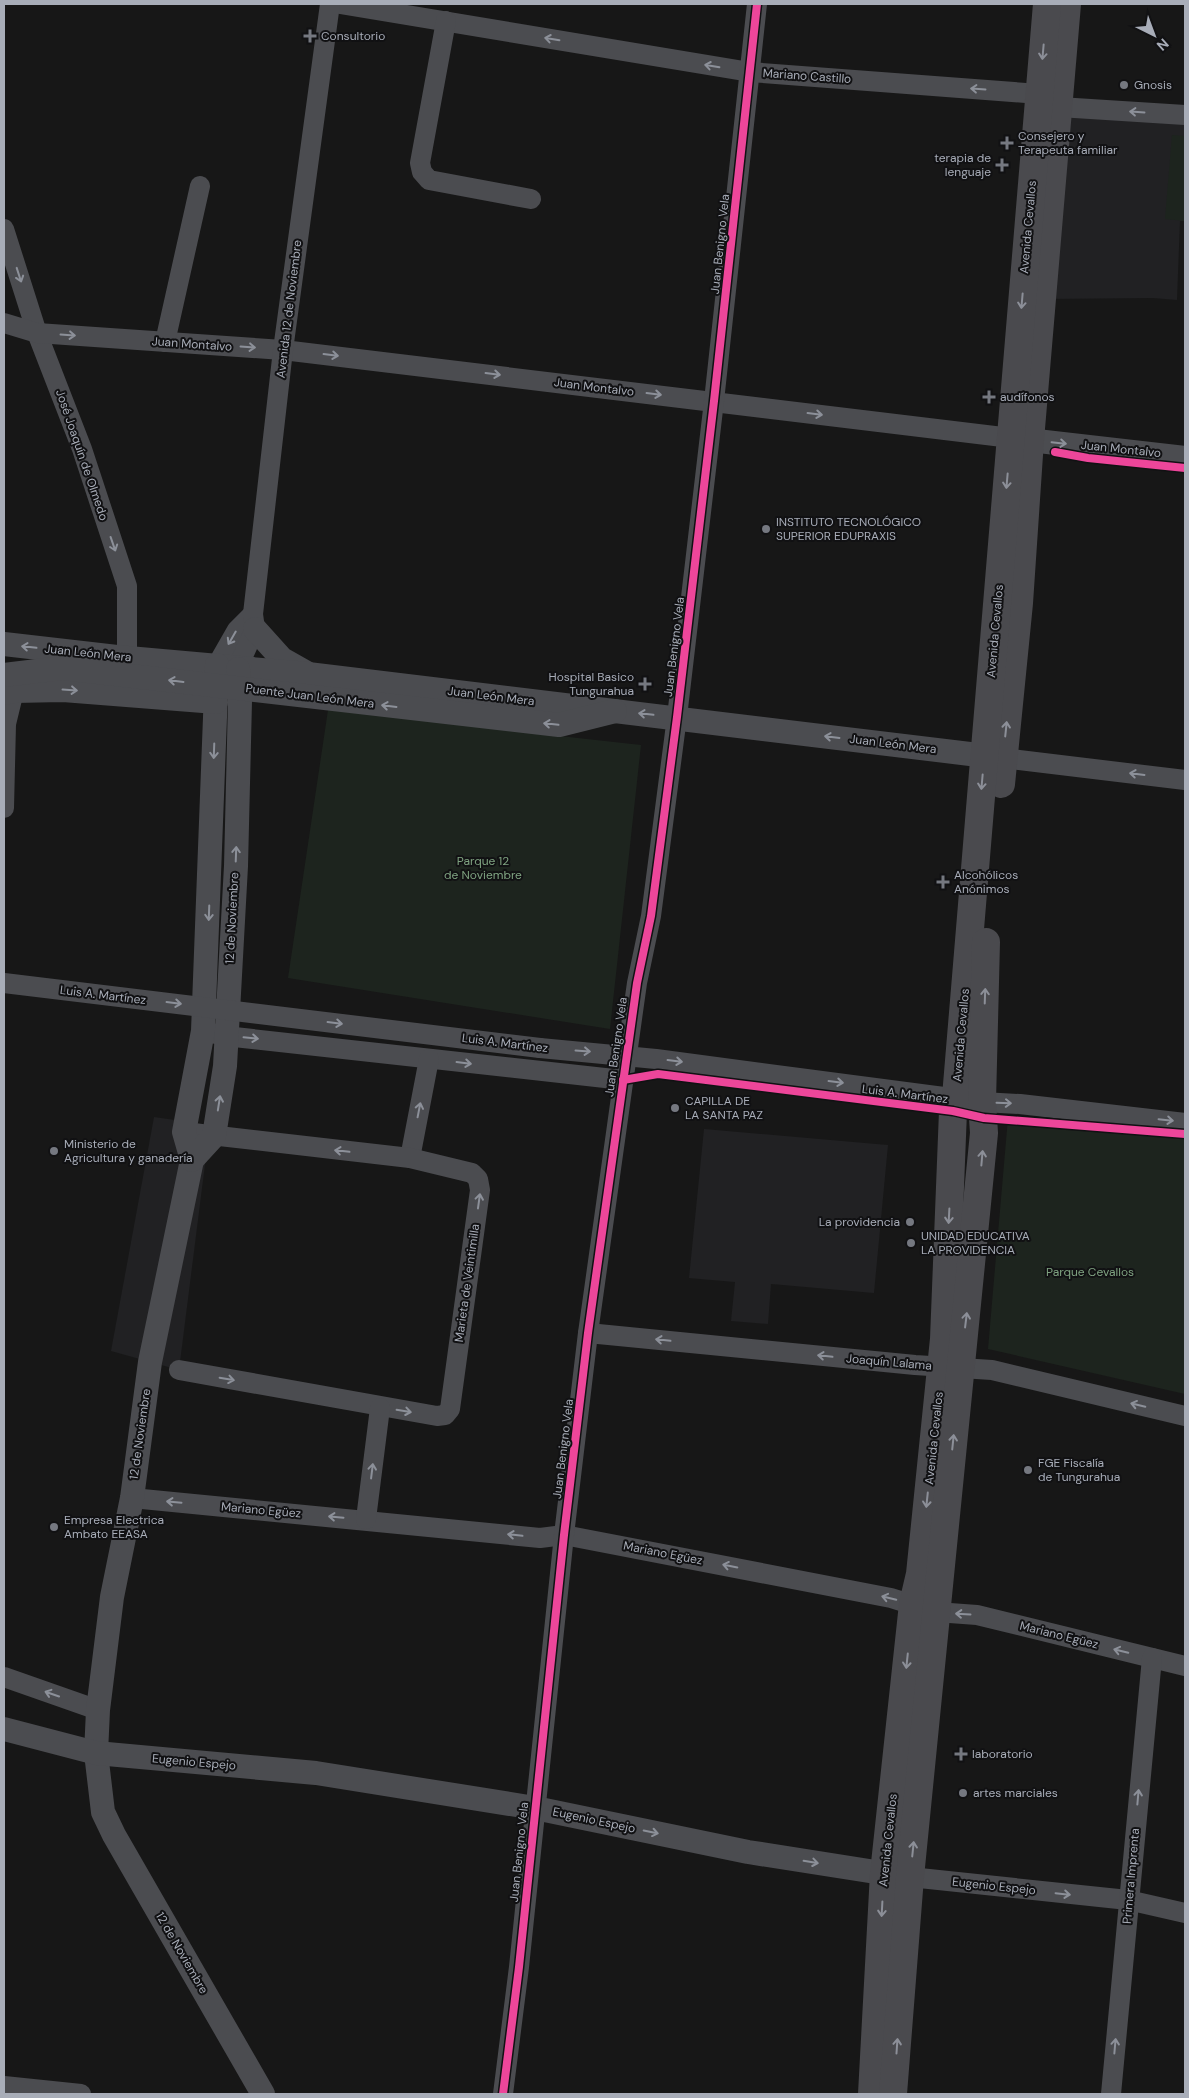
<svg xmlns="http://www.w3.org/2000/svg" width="1189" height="2098" viewBox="0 0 1189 2098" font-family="'DM Sans',sans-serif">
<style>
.built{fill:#212123}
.green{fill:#1d241e}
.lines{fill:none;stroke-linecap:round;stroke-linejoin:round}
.minor{stroke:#4b4c50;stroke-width:20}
.tertiary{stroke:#4b4c50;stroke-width:24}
.secondary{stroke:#4a4a4e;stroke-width:28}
.minor-bridge{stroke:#4b4c50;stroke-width:20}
.tertiary-bridge{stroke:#4b4c50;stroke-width:24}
.cycleway-casing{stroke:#111113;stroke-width:11}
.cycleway{stroke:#ed469a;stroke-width:8}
.oneway{stroke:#8c9099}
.oneway2{stroke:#8c8f98}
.poi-dot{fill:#757880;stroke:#111113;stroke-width:2}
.labels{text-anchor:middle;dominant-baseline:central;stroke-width:4;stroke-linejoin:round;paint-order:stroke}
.poi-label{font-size:12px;fill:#a8adb8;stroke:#111113;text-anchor:start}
.street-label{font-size:12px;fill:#a8adb8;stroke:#111113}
.park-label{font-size:12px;fill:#7fa381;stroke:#111113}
</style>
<rect width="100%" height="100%" fill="#171717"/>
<g class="built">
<path d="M1073,100L1185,113V221H1180L1177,300L1153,298L1043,299Z"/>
<path d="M154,1117L210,1125L179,1370L111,1351Z"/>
<path d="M704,1129L888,1145L874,1293L771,1284L768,1324L731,1321L735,1282L689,1278Z"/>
</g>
<g class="green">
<path d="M1172,135L1185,136V221L1165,219Z"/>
<path d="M328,710L641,745L610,1029L288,978Z"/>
<path d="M1008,1118L1185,1138V1394L988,1349Z"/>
</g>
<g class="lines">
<g class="minor">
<path d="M340,4L750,72L1039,94L1059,107L1185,115"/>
<path d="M446,21L420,163L422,172L429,180L531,199"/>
<path d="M4,229L37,333L82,449L127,586V658"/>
<path d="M4,323L37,333L283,350L1011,438"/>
<path d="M165,342L200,186"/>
<path d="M217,665L237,630L253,614"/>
<path d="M238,667L255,629L253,614L283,350L330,4"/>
<path d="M1003,758L1185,780"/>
<path d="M4,808L6,724L14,691"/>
<path d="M203,1031L225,1036L623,1080"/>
<path d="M540,1048L656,1059L982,1102L1020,1104L1185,1123"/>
<path d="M410,1158L429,1059"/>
<path d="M588,1333L915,1365L992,1370L1185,1416"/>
<path d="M179,1370L437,1416L445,1415L450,1409L480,1190L478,1179L472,1173L410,1158L184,1132"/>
<path d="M132,1498L540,1538L564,1535L891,1598L936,1612L977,1615L1185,1666"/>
<path d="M366,1519L380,1408"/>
<path d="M4,1677L98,1710"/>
<path d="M910,1877L1128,1900L1185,1913"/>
<path d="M4,2086L81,2094"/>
<path d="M503,2094L519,1967L564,1535L588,1333L637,983L651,916L677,717L714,401L757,4"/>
<path d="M1111,2094L1152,1658"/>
</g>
<g class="tertiary">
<path d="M1012,438L1185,458"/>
<path d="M255,629L282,659L305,672"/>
<path d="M4,644L117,657L308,674L1003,758"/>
<path d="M217,665L203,1031L184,1132L192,1160L150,1362L132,1498L112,1597L98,1710L96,1753L103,1812L114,1835L263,2094"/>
<path d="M4,693L14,691L63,690L216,702"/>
<path d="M192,1160L214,1136L225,1066L236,866L240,701L238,669"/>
<path d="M4,1729L96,1753L316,1773L535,1808L748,1852L901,1876"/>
</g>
<g class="secondary">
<path d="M1001,784L1019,603L1030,440L1067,4"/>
<path d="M872,2094L884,1873L913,1604L920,1574L944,1339L953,1111L956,1097L1047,4"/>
<path d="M893,2094L910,1877L984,1133L982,1102L986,942"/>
</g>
<path class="minor-bridge" d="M4,983L540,1048"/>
<path class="tertiary-bridge" d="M4,675L62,668L559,725L615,711"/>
<g class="cycleway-casing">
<g id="cycleway">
<path d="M1055,452L1088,458L1185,468"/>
<path d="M623,1080L658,1074L953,1111L984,1118L1185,1134"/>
<path d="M503,2094L519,1967L564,1535L588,1333L637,983L651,916L677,717L714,401L757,4"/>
</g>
</g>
<use href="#cycleway" class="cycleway"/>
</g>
<defs><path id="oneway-shaft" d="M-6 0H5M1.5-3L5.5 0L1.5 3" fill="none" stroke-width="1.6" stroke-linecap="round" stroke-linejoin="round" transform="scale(1.25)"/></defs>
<g class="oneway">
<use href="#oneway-shaft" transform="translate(552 39) rotate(-171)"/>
<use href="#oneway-shaft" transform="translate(712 66) rotate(-171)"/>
<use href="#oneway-shaft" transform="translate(978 89) rotate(-176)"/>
<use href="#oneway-shaft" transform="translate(1137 112) rotate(-176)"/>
<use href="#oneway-shaft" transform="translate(19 275) rotate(72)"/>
<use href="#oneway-shaft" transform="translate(68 335) rotate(4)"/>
<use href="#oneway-shaft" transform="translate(248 347) rotate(4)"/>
<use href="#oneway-shaft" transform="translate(331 355) rotate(7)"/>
<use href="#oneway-shaft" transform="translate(493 374) rotate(7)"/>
<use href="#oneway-shaft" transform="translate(654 394) rotate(7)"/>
<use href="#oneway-shaft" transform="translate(815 414) rotate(7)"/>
<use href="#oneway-shaft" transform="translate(1059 443) rotate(6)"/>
<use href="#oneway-shaft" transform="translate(113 544) rotate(71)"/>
<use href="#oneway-shaft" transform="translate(232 638) rotate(120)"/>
<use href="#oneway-shaft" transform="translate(29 647) rotate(-174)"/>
<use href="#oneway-shaft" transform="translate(176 681) rotate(-173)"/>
<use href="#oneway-shaft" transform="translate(70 690) rotate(4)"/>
<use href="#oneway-shaft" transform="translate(389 706) rotate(-173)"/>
<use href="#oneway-shaft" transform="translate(646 714) rotate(-174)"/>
<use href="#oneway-shaft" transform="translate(551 724) rotate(-174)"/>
<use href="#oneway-shaft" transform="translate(832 737) rotate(-173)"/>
<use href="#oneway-shaft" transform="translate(214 751) rotate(92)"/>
<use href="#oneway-shaft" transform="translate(1137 774) rotate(-173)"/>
<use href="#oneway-shaft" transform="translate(236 854) rotate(-88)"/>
<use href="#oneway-shaft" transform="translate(209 913) rotate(92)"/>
<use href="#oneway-shaft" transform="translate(174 1003) rotate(7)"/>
<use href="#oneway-shaft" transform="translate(335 1023) rotate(7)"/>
<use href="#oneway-shaft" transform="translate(251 1038) rotate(6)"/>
<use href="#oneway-shaft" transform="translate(583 1051) rotate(4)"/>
<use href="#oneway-shaft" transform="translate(675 1061) rotate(7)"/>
<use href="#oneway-shaft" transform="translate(464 1063) rotate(7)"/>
<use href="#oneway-shaft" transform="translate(836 1082) rotate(7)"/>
<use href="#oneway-shaft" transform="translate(219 1103) rotate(-81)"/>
<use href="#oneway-shaft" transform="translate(1004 1103) rotate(2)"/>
<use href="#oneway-shaft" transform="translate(419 1110) rotate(-79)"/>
<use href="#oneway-shaft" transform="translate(1166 1120) rotate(6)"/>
<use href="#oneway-shaft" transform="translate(342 1151) rotate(-174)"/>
<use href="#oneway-shaft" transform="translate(479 1201) rotate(-82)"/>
<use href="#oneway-shaft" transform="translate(663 1340) rotate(-174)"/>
<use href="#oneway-shaft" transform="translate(825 1356) rotate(-174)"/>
<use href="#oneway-shaft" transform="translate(227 1379) rotate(10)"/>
<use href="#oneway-shaft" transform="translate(1138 1405) rotate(-167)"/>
<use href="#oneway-shaft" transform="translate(404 1411) rotate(9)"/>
<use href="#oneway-shaft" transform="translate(372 1471) rotate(-83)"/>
<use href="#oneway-shaft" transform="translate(174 1502) rotate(-175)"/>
<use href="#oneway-shaft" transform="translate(336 1517) rotate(-175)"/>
<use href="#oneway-shaft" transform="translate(515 1535) rotate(-174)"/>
<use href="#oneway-shaft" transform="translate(730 1566) rotate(-169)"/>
<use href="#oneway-shaft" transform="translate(889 1598) rotate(-166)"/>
<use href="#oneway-shaft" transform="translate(963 1614) rotate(-177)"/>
<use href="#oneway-shaft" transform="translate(1121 1651) rotate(-166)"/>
<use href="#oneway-shaft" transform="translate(52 1694) rotate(-161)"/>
<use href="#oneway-shaft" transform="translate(1138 1797) rotate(-85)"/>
<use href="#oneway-shaft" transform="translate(651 1832) rotate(12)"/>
<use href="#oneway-shaft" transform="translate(811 1862) rotate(9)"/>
<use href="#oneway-shaft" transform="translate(1063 1894) rotate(6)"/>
<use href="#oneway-shaft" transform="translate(1115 2046) rotate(-85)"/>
</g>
<g class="oneway2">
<use href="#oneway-shaft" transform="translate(1043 52) rotate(95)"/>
<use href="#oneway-shaft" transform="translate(1022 301) rotate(95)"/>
<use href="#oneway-shaft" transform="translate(1007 481) rotate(95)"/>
<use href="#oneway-shaft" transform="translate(1006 729) rotate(-84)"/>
<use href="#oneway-shaft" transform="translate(982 782) rotate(95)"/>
<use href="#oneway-shaft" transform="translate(985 996) rotate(-88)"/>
<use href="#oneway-shaft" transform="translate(982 1158) rotate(-85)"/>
<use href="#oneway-shaft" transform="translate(949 1216) rotate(93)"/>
<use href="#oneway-shaft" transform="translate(966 1320) rotate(-83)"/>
<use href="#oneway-shaft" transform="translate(953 1442) rotate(-84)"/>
<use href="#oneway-shaft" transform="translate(927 1500) rotate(96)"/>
<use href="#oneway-shaft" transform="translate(907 1661) rotate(96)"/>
<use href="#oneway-shaft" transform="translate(913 1849) rotate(-84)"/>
<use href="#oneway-shaft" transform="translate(882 1909) rotate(93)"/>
<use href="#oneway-shaft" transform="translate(897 2046) rotate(-86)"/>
</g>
<g class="poi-dot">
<path d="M307.5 28.5h5v5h5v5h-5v5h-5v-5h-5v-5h5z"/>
<circle cx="1124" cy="85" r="5"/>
<path d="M1004.5 135.5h5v5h5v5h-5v5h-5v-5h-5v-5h5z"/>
<path d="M999.5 157.5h5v5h5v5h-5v5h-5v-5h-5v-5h5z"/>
<path d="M986.5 389.5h5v5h5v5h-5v5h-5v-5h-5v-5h5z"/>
<circle cx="766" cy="529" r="5"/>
<path d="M642.5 676.5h5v5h5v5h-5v5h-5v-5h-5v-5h5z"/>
<path d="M940.5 874.5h5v5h5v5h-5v5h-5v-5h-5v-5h5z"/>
<circle cx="675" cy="1108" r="5"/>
<circle cx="54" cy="1151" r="5"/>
<circle cx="910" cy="1222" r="5"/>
<circle cx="911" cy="1243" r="5"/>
<circle cx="1028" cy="1470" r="5"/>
<circle cx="54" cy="1527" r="5"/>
<path d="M958.5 1746.5h5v5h5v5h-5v5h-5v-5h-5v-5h5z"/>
<circle cx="963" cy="1793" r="5"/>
</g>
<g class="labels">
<g class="poi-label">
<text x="321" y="36">Consultorio</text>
<text x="1134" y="85">Gnosis</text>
<text x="1018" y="136">Consejero y<tspan x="1018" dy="14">Terapeuta familiar</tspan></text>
<text x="991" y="158" text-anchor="end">terapia de<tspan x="991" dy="14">lenguaje</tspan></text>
<text x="1000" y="397">audífonos</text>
<text x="776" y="522">INSTITUTO TECNOLÓGICO<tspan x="776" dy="14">SUPERIOR EDUPRAXIS</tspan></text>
<text x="634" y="677" text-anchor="end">Hospital Basico<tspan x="634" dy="14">Tungurahua</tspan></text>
<text x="954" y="875">Alcohólicos<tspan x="954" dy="14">Anónimos</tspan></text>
<text x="685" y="1101">CAPILLA DE<tspan x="685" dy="14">LA SANTA PAZ</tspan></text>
<text x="64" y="1144">Ministerio de<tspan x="64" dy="14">Agricultura y ganadería</tspan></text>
<text x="900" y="1222" text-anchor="end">La providencia</text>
<text x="921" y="1236">UNIDAD EDUCATIVA<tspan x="921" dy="14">LA PROVIDENCIA</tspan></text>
<text x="1038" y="1463">FGE Fiscalía<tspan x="1038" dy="14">de Tungurahua</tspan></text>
<text x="64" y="1520">Empresa Electrica<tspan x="64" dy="14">Ambato EEASA</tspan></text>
<text x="972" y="1754">laboratorio</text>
<text x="973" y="1793">artes marciales</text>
</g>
<g class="street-label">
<text transform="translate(807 76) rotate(4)">Mariano Castillo</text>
<text transform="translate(1028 227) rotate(-85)">Avenida Cevallos</text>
<text transform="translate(720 244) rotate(-84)">Juan Benigno Vela</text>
<text transform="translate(289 309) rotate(-83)">Avenida 12 de Noviembre</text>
<text transform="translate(192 344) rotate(4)">Juan Montalvo</text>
<text transform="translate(594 387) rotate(7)">Juan Montalvo</text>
<text transform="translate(1121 449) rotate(6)">Juan Montalvo</text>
<text transform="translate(82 455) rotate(71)">José Joaquín de Olmedo</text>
<text transform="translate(995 631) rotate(-85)">Avenida Cevallos</text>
<text transform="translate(674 647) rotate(-83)">Juan Benigno Vela</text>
<text transform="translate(88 653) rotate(6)">Juan León Mera</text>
<text transform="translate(310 696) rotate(7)">Puente Juan León Mera</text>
<text transform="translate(491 696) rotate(7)">Juan León Mera</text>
<text transform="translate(893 744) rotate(7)">Juan León Mera</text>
<text transform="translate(232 918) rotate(-87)">12 de Noviembre</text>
<text transform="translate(103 995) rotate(7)">Luis A. Martínez</text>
<text transform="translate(961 1035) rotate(-85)">Avenida Cevallos</text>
<text transform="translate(505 1043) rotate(7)">Luis A. Martínez</text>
<text transform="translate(616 1047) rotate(-82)">Juan Benigno Vela</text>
<text transform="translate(905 1094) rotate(7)">Luis A. Martínez</text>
<text transform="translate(467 1283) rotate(-82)">Marieta de Veintimilla</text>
<text transform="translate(889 1362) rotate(5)">Joaquín Lalama</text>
<text transform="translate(140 1434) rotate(-82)">12 de Noviembre</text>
<text transform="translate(934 1438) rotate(-84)">Avenida Cevallos</text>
<text transform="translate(563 1449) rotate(-83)">Juan Benigno Vela</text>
<text transform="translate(261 1510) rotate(5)">Mariano Egüez</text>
<text transform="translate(663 1553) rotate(11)">Mariano Egüez</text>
<text transform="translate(1059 1635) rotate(14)">Mariano Egüez</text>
<text transform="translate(194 1762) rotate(5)">Eugenio Espejo</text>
<text transform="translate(594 1820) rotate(12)">Eugenio Espejo</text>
<text transform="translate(888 1840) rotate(-84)">Avenida Cevallos</text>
<text transform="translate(519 1852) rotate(-84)">Juan Benigno Vela</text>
<text transform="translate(1131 1876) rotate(-85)">Primera Imprenta</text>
<text transform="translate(994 1886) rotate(6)">Eugenio Espejo</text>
<text transform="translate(182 1953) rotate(60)">12 de Noviembre</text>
</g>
<g class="park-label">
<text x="483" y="861">Parque 12<tspan x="483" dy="14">de Noviembre</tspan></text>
<text x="1090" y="1272">Parque Cevallos</text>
</g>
</g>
<rect width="1189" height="2098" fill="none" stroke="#a8adb8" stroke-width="10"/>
<g transform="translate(1154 35) rotate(138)" stroke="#111113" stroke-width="4" paint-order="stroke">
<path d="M0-4L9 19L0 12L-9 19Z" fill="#a8adb8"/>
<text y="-8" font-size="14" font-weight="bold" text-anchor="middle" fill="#a8adb8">N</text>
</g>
</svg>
